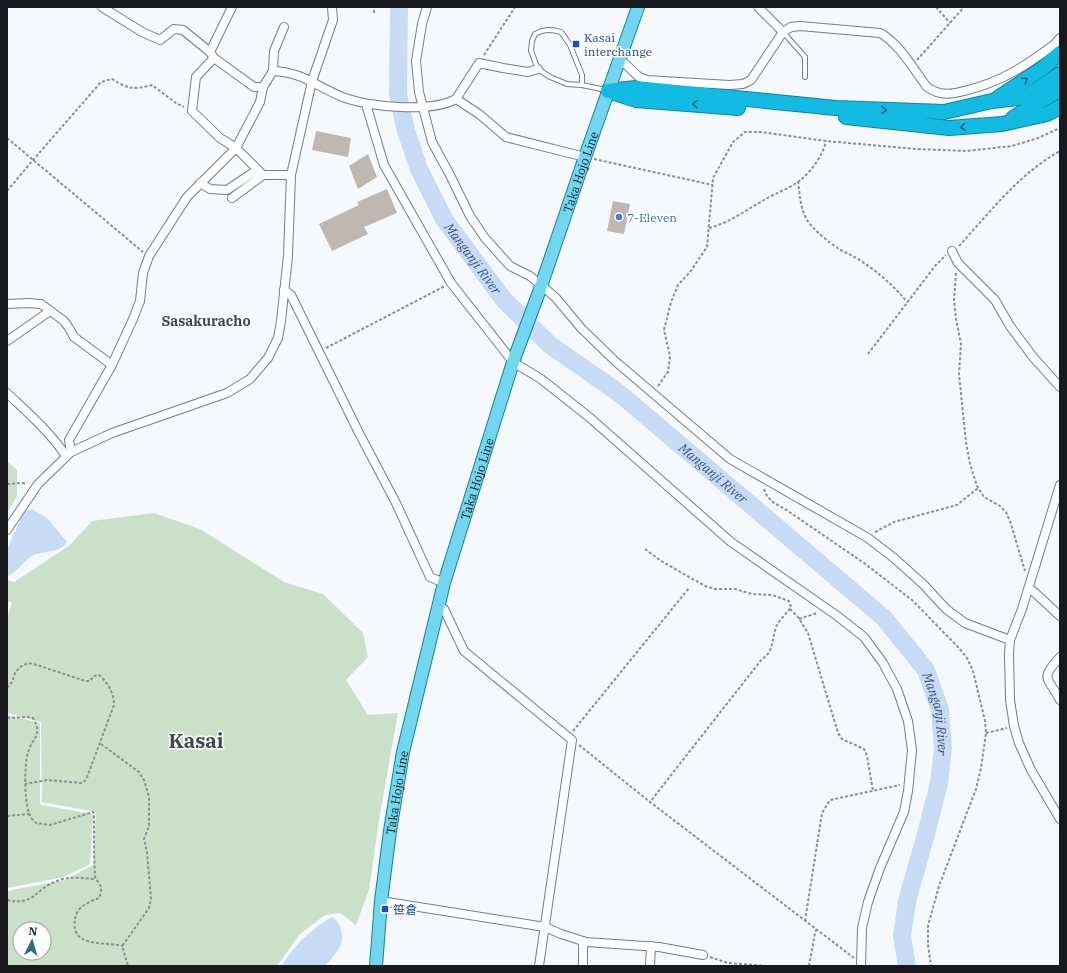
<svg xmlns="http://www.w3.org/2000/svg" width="1067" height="973" viewBox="0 0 1067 973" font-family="'IBM Plex Serif','Noto Sans JP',serif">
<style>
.green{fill:#cbe0c9;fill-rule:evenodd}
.water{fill:#c8dbf5}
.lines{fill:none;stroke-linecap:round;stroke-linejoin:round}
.river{stroke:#c8dbf5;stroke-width:18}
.building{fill:#c0b7b1}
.service-casing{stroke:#757c83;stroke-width:6}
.minor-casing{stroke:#757c83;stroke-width:10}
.primary-casing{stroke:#14829d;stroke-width:14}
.motorway-casing{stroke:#14829d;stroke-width:16}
.path{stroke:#8c8f93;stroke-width:2;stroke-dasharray:3 2;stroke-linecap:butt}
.service{stroke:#fff;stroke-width:4}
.minor{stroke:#fff;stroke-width:8}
.primary{stroke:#71d6ee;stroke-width:12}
.motorway{stroke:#13bbe3;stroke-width:14}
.oneway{stroke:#156a80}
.transit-dot{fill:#1a4fb4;stroke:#fff;stroke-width:1.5}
.shop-dot{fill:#3f7fe0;stroke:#fff;stroke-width:1.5}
.labels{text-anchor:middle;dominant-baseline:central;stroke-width:3;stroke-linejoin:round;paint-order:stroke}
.transit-label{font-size:12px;fill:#164399;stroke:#fff;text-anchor:start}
.street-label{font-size:12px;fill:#17191c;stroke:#fff}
.shop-label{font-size:12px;fill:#366cbe;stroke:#fff;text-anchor:start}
.water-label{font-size:13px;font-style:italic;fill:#38537a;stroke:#fff}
.quarter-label{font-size:14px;font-weight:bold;fill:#42474e;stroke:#fff}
.town-label{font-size:20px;font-weight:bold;fill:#42474e;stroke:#fff}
</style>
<rect width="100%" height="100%" fill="#f5f9fe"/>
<g class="green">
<path d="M7,461L17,470V496L7,513Z"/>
<path d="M154,513L200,529L284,582L323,594L363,633L368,657L346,680L368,715L398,713L379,820L369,890L356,925L340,913L325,915L300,934L277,966H7V891L65,880L93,865L96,812L42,802L41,722L7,713V619L12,602H7V580L14,582L70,545L92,521ZM20,929H44V953H20Z"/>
<path d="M7,715L40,723V802L41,805L93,814L90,864L64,877L7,888Z"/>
</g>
<g class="water">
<path d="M32,509L47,518L67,542C62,552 44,551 34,555C23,560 18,573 7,576V549L22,516L28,510Z"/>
<path d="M332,917C337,920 337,922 340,927C347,943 336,954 325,966H282C291,948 314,927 332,917Z"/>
</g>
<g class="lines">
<path class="river" id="s1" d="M399,7L398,94L406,131L419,169L444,219L504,300L550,345L619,393L884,618L926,670L940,710L943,748L939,783L926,834L907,901L902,936L907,966"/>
</g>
<g class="building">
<path d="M316,131L351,138L348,157L312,150Z"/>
<path d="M368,154L377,177L358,189L349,166Z"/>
<path d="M387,189L397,213L364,227L368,234L332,251L319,224L359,205L357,202Z"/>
<path d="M613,201L630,204L624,234L607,231Z"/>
</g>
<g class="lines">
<g class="service-casing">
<g id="service">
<path d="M783,32L805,57V77"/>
<path d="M582,85V75L570,45L561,32C551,29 544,29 535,34L532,41L531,51L538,69L550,77L567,84L582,85L606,90"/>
</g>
</g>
<g class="minor-casing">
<g id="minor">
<path d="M102,7L142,32L160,40L174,29L183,30L210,52L214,58L254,87H263"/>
<path d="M427,7L422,24L416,61L419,92L432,142L450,175L470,216L485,238L510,266L530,276L541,285L556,298L581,328L615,361L730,459L868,538L894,558L924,585L946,609L965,623L1010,640"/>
<path d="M758,7L783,32"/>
<path d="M210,52L232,7"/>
<path d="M214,58L196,77L192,111L220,138L236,148L263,175H291"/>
<path d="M619,58L639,77L647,80L729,85L743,84L751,80L783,32L791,27L800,26L880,33C899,43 914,70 927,87C941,97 953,94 968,90C1003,81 1027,65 1055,44L1060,38"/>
<path d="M273,71L274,51L284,27"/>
<path d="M456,99L479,114L506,137L585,157"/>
<path d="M366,104L384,165L451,283L513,362L541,379L589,417L731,542L836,615L864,637L883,663L897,689L908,721L912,750L908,791L904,812L880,868L868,902L862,928L861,966"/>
<path d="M200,183L210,189L227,190L257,170"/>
<path d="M232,198L263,175"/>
<path d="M952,251L958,263L995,300L1010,326L1033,357L1060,387"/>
<path d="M284,290L291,295L358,431L396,503L430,577L444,583"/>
<path d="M7,304L28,303L41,304L64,321L69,328L74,337L112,365"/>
<path d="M7,341L50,311"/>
<path d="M7,393C28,413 50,432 66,456"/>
<path d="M71,452L69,440L112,365L133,319L140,301L143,273L149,256L187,197L236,148L260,102L263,87L273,71C304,72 318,88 345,98C372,107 430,113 456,99L479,63L503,68L528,72L538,69"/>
<path d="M1060,485L1022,609L1010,640L1009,654L1010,700L1014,726L1019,743L1031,770L1060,819"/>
<path d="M7,530L38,484L71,452L112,433L227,393L250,379L268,358L278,338L281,321L288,256L291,175L312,81L333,20L332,7"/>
<path d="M1029,589L1033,591L1060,616"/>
<path d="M439,605L444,609L464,651L572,740L539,966"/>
<path d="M1060,657C1039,680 1048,677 1060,700"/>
<path d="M381,901L545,927L561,934L586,942L659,947L703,955"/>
<path d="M583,966V941"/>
<path d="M650,966L651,946"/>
</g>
</g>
<g class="primary-casing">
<g id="primary">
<path id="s2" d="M376,966L381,901L390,831L403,752L444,583L513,362L539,292L585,157L638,7"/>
</g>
</g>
<g class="motorway-casing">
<g id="motorway">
<path d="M608,91L636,88L836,108L944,112L992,101L1025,97L1060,74"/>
<path d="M614,93L636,100L738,108"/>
<path d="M998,98L1043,68L1060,53"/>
<path d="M846,117L949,128L1002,124L1047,114L1060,107"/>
<path d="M1013,118L1060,89"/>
</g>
</g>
<g class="path">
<path d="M936,7L950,23"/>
<path d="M374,13V7"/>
<path d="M484,55L515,7"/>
<path d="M917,60L964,7"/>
<path d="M7,138L143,252"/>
<path d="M594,159L713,185"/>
<path d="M798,181C800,195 800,208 807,220C813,230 830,243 839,249C846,253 854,256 861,261C878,272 894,286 907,302"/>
<path d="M7,191L33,160L101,82L112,79C128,89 133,90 152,85L176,103L184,107"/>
<path d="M709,228C729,223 746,210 764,200C777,192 795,187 806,175C815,166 824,152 826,141"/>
<path d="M959,246C990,212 1020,173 1060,151"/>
<path d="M956,273L954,300L956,319L961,344L959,374L960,384L966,442L970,464L977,486L984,497L1000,506L1006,512L1011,524L1025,571"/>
<path d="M326,348L445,286"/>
<path d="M868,354L935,266L946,255"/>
<path d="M658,386L668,372L670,356L664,330L671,302L678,285L690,272L707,247L713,178L733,142L745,132H761L826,141L916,149L967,151L1012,146L1038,138L1060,128"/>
<path d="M7,484L22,483L27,484"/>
<path d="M764,489L767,496L774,503L788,511L864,563L912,600L959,648L967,658L973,671L985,721L986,733L981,768L976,789L939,886L928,926V945L931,966"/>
<path d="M875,532L894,522L957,505L978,488"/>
<path d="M645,549L661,561L705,586L715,589H735L752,594L772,595L789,601L791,607C789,611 781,618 777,625C771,638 775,651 762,659L650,802"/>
<path d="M790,609L798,617L808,633L838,733L842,739L864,749L867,756L873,791"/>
<path d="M799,619L817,613"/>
<path d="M7,688L12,682L15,673L20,667L28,663L37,665L85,681H90L94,676L99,675C108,683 114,693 114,705L86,780L82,783L47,780L25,784"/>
<path d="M7,718L28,717L33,718C43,735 33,737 28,752C24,767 24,802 30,816C31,819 35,821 36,823L50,825L93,812L94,813V849L95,877L101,887V893L99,898C89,902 77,906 75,919C70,949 105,941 123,946"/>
<path d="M573,731L689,588"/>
<path d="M986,733L1007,728"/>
<path d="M101,744L139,772L144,780L149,797V826L144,839L147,852L151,899L149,908L123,945V949L128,966"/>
<path d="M579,745L650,802L854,958"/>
<path d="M7,816L30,814"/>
<path d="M7,900C36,906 34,889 57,881C68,876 81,878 94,879L95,877"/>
<path d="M805,921L822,813L830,800L900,785"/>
<path d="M710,957L728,963L767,966"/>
<path d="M809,966L815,933L816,930"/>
</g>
<use href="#service" class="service"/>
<use href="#minor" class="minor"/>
<use href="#primary" class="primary"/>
<use href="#motorway" class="motorway"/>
</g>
<defs><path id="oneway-chevron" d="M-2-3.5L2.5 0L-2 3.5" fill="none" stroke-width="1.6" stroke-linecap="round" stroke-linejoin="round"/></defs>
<g class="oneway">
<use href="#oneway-chevron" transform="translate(1025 80) rotate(-35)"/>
<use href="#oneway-chevron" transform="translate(695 104) rotate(-176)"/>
<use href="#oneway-chevron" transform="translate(884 110) rotate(2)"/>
<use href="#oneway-chevron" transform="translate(963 127) rotate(175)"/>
</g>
<g class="transit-dot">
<rect x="572" y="40" width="8" height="8" rx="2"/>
<rect x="381" y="905" width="8" height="8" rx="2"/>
</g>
<circle class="shop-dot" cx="619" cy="217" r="4"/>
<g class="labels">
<g class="transit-label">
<text x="584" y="37">Kasai<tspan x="584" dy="14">interchange</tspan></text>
<text x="393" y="909">笹倉</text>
</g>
<g class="street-label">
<text stroke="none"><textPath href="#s2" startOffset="823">Taka Hojo Line</textPath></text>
<text stroke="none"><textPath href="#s2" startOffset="499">Taka Hojo Line</textPath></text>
<text stroke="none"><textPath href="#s2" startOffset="175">Taka Hojo Line</textPath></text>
</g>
<g class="shop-label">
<text x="627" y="217">7-Eleven</text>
</g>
<g class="water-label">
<text stroke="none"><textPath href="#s1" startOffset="270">Manganji River</textPath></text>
<text stroke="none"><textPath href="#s1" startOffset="594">Manganji River</textPath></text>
<text stroke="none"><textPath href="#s1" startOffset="930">Manganji River</textPath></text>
</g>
<g class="quarter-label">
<text x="206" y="321">Sasakuracho</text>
</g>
<g class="town-label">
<text x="196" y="740">Kasai</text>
</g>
</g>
<rect width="1067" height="973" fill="none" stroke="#17191c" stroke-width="16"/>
<g transform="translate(32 941) rotate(5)"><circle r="19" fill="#ffffff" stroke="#a2a3a4"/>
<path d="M0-3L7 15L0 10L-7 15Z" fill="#2f6e83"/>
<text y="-6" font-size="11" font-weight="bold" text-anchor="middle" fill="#17191c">N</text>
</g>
</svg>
